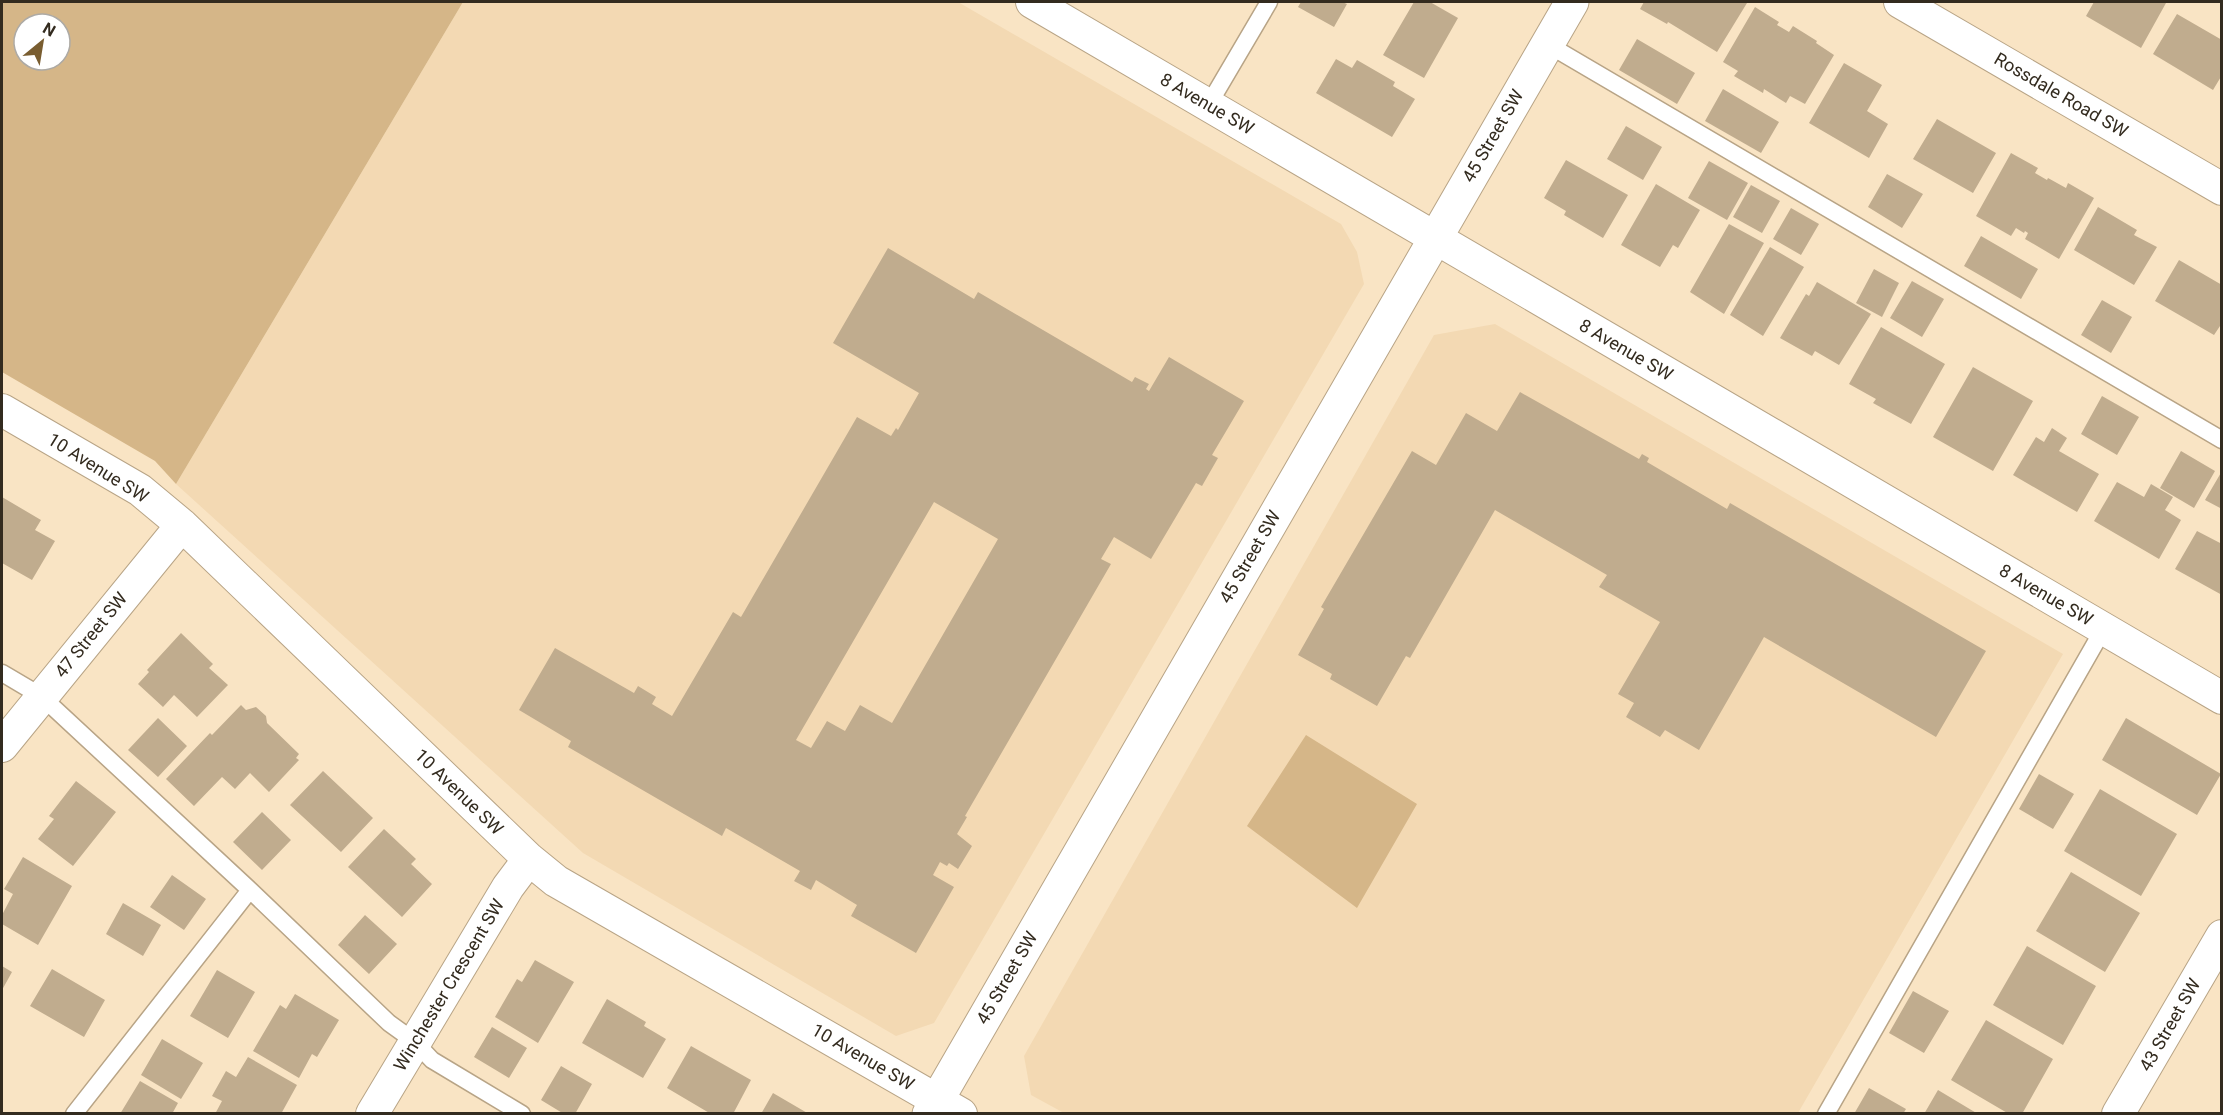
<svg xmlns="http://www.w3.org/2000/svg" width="2223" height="1115" font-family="Roboto,sans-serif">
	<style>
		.built { fill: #f3d9b3 }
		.green { fill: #d5b688; fill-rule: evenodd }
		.building { fill: #c0ac8e; fill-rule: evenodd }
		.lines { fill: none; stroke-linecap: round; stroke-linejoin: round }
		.lane-casing { stroke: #b8a486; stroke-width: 19 }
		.street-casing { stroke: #b8a486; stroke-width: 34 }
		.secondary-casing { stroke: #b8a486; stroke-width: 35 }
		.lane { stroke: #fff; stroke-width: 16 }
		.street { stroke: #fff; stroke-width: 32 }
		.secondary { stroke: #fff; stroke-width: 33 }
		.labels { text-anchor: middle; stroke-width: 4.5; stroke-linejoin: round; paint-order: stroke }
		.street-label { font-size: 18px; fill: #332b1f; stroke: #fff }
	</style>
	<rect width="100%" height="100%" fill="#f9e4c4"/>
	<path class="built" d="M463,2H958L1341,224L1357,252L1364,284L934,1023L896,1036L583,853L176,484Z
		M1495,324L2063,654L1798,1113H1064L1031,1095L1024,1056L1434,335Z"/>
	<path class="green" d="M2,2H463L176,484L155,461L2,372ZM24,24H60V60H24Z
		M1306,735L1417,804L1357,908L1247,826Z"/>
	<path class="building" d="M1301,2H1342L1347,4L1334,27L1298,7Z
		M1414,2H1430L1458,18L1424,78L1383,55Z
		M1644,2H1745L1747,3L1717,52L1668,22L1667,24L1640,9Z
		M2094,2H2163L2166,3L2141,48L2086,16Z
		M1755,7L1779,22L1777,25L1789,32L1793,26L1817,41L1816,43L1834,55L1805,104L1790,96L1786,103L1764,89L1763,93L1734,76L1738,71L1723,62Z
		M2177,14L2222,40V75L2213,90L2153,54Z
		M1637,39L1695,73L1677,104L1619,70Z
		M1336,59L1352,68L1357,60L1395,82L1393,86L1415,99L1392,137L1316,93Z
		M1844,63L1882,85L1867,111L1888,124L1869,158L1809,123Z
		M1723,89L1779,122L1761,153L1705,121Z
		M1937,119L1996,153L1973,193L1913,159Z
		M1626,126L1662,147L1643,180L1607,159Z
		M2011,153L2038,168L2035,173L2047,180L2048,178L2066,188L2068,183L2094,198L2059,259L2025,239L2028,233L2025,231L2024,233L2016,228L2011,236L1976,216Z
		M1566,160L1628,195L1603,238L1564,215L1566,211L1544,198Z
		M1709,161L1748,183L1727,220L1688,198Z
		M1887,174L1923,194L1902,228L1868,207Z
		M1656,184L1700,210L1678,248L1673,245L1660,267L1621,245Z
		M1751,185L1780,201L1762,233L1733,217Z
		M2098,207L2137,230L2134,235L2157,247L2134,285L2074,250Z
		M1791,208L1819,224L1801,255L1773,239Z
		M1729,224L1764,243L1724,314L1690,292Z
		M1981,236L2038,269L2021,299L1964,266Z
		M1770,247L1804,267L1763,336L1730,315Z
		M888,248L974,299L978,292L1132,382L1135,377L1149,384L1146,389L1149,391L1169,357L1244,401L1212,455L1218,458L1202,486L1196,483L1151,559L1114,537L1101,559L1111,564L965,816L967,817L957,834L972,846L958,869L949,863L947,866L940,862L933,875L954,887L916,953L851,916L857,905L816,880L811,890L794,881L800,871L726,828L722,836L568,747L571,741L519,710L555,648L634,693L638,686L656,697L652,704L672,716L733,612L741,617L857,417L891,436L896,428L898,430L919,393L833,343ZM934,502L998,539L892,723L860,705L845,731L827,721L811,748L796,740Z
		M2179,260L2222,285V323L2214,335L2155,301Z
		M1874,269L1899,283L1882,317L1856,303Z
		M1912,281L1944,299L1922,337L1890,318Z
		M1817,282L1871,314L1839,365L1815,351L1812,356L1780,338L1806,294L1809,296Z
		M2102,300L2132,317L2111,353L2081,335Z
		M1881,327L1945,364L1911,424L1873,403L1876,399L1849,384Z
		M1973,367L2033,401L1993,471L1933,437Z
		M1520,392L1639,459L1642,454L1649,458L1647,462L1727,509L1730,503L1986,651L1936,737L1764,637L1699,750L1665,730L1660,737L1626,717L1634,703L1618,694L1660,622L1599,587L1607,575L1495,510L1410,658L1406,656L1377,706L1330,679L1332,674L1298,655L1324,609L1321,607L1412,451L1436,465L1466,413L1497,431Z
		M2102,396L2139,417L2117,455L2081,434Z
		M2052,428L2067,438L2059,451L2099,474L2077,512L2013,475L2036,437L2044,442Z
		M2181,451L2215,471L2194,508L2160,488Z
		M2222,471V509L2205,500Z
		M2117,482L2144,497L2151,484L2173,497L2165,510L2181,520L2159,559L2094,521Z
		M2,497L41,520L35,530L55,541L32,580L2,563Z
		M2197,531L2222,544V595L2175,569Z
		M181,633L213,664L209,668L228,685L197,717L174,695L163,707L138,684L149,672L147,670Z
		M241,705L246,710L256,707L266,716L267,723L299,754L296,758L299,760L269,792L250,773L235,789L222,777L194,806L166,779L210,733L212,735Z
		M158,718L187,746L158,777L128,750Z
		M2126,718L2221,774L2197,815L2102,760Z
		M323,771L373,818L341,852L290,805Z
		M2039,774L2074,794L2053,829L2019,809Z
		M76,781L116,812L73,866L38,839L54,819L49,816Z
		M2100,789L2177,834L2141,896L2064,851Z
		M262,812L291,840L262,870L233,842Z
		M384,829L416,859L411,864L432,884L402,917L348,867Z
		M23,857L72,886L38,945L2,924V915L13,894L4,889Z
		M2071,872L2140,913L2105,972L2036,931Z
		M172,875L206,899L184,930L150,907Z
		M123,903L161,925L143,956L106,934Z
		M365,915L397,944L369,974L338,945Z
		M2027,946L2096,986L2063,1045L1993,1005Z
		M535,960L574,982L538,1043L495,1017L517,979L522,982Z
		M2,966L12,972L2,990Z
		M52,969L105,1000L84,1037L30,1006Z
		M217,970L255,992L228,1038L190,1016Z
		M1913,991L1949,1011L1924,1053L1889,1033Z
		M295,994L339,1020L317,1057L312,1054L299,1078L253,1051L280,1005L286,1009Z
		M607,999L646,1022L644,1026L666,1039L643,1078L582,1043Z
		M1986,1020L2053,1059L2022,1114H2009L1951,1080Z
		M492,1027L527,1048L509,1078L474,1057Z
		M162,1039L203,1063L181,1099L141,1075Z
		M691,1046L751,1080L733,1114H711L667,1088Z
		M248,1057L297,1085L281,1114H215L222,1101L212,1096L226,1071L236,1077Z
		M561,1066L592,1084L575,1114H564L541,1100Z
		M140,1081L178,1103L172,1114H120Z
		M1869,1088L1906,1109L1903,1114H1854Z
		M1938,1090L1978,1114H1924Z
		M773,1093L809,1114H761Z"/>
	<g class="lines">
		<defs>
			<path id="lane" d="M1547,44L2222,440
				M1209,104L1269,2
				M2,673L41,696L250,890L389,1023L414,1041L432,1060L522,1114
				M74,1114L250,890
				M1826,1114L2104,628"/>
			<path id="street" d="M1032,2L2222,698
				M1900,2L2222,189
				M2,410L140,490L182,525L529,859L556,881L961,1114
				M2,746L182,525
				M372,1114L508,887L529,859
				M2118,1114L2222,936"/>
			<path id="secondary" d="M929,1114L1572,2"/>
		</defs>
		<use href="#lane" class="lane-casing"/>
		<use href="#street" class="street-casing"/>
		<use href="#secondary" class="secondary-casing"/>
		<use href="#lane" class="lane"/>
		<use href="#street" class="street"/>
		<use href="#secondary" class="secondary"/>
	</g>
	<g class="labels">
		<g class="street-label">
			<text transform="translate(2061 95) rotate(30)" y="6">Rossdale Road SW</text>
			<text transform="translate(1207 104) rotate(30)" y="6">8 Avenue SW</text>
			<text transform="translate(1493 136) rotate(-60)" y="6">45 Street SW</text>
			<text transform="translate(1626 350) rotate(30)" y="6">8 Avenue SW</text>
			<text transform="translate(98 468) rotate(32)" y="6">10 Avenue SW</text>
			<text transform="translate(1250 557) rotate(-60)" y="6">45 Street SW</text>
			<text transform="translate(2046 595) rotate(30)" y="6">8 Avenue SW</text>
			<text transform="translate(91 635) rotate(-51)" y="6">47 Street SW</text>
			<text transform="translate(459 792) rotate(44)" y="6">10 Avenue SW</text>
			<text transform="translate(1007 978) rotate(-60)" y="6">45 Street SW</text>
			<text transform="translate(449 985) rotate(-59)" y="6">Winchester Crescent SW</text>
			<text transform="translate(2170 1025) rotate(-60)" y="6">43 Street SW</text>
			<text transform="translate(863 1057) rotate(30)" y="6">10 Avenue SW</text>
		</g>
	</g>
	<rect width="2223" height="1115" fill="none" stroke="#332b1f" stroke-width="6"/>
	<g transform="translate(42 42) rotate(30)"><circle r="28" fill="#ffffff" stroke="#adaaa5" stroke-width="1.5"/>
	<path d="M0-4.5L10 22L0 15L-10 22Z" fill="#795d30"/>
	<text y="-9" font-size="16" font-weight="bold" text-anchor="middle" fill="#332b1f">N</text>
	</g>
</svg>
